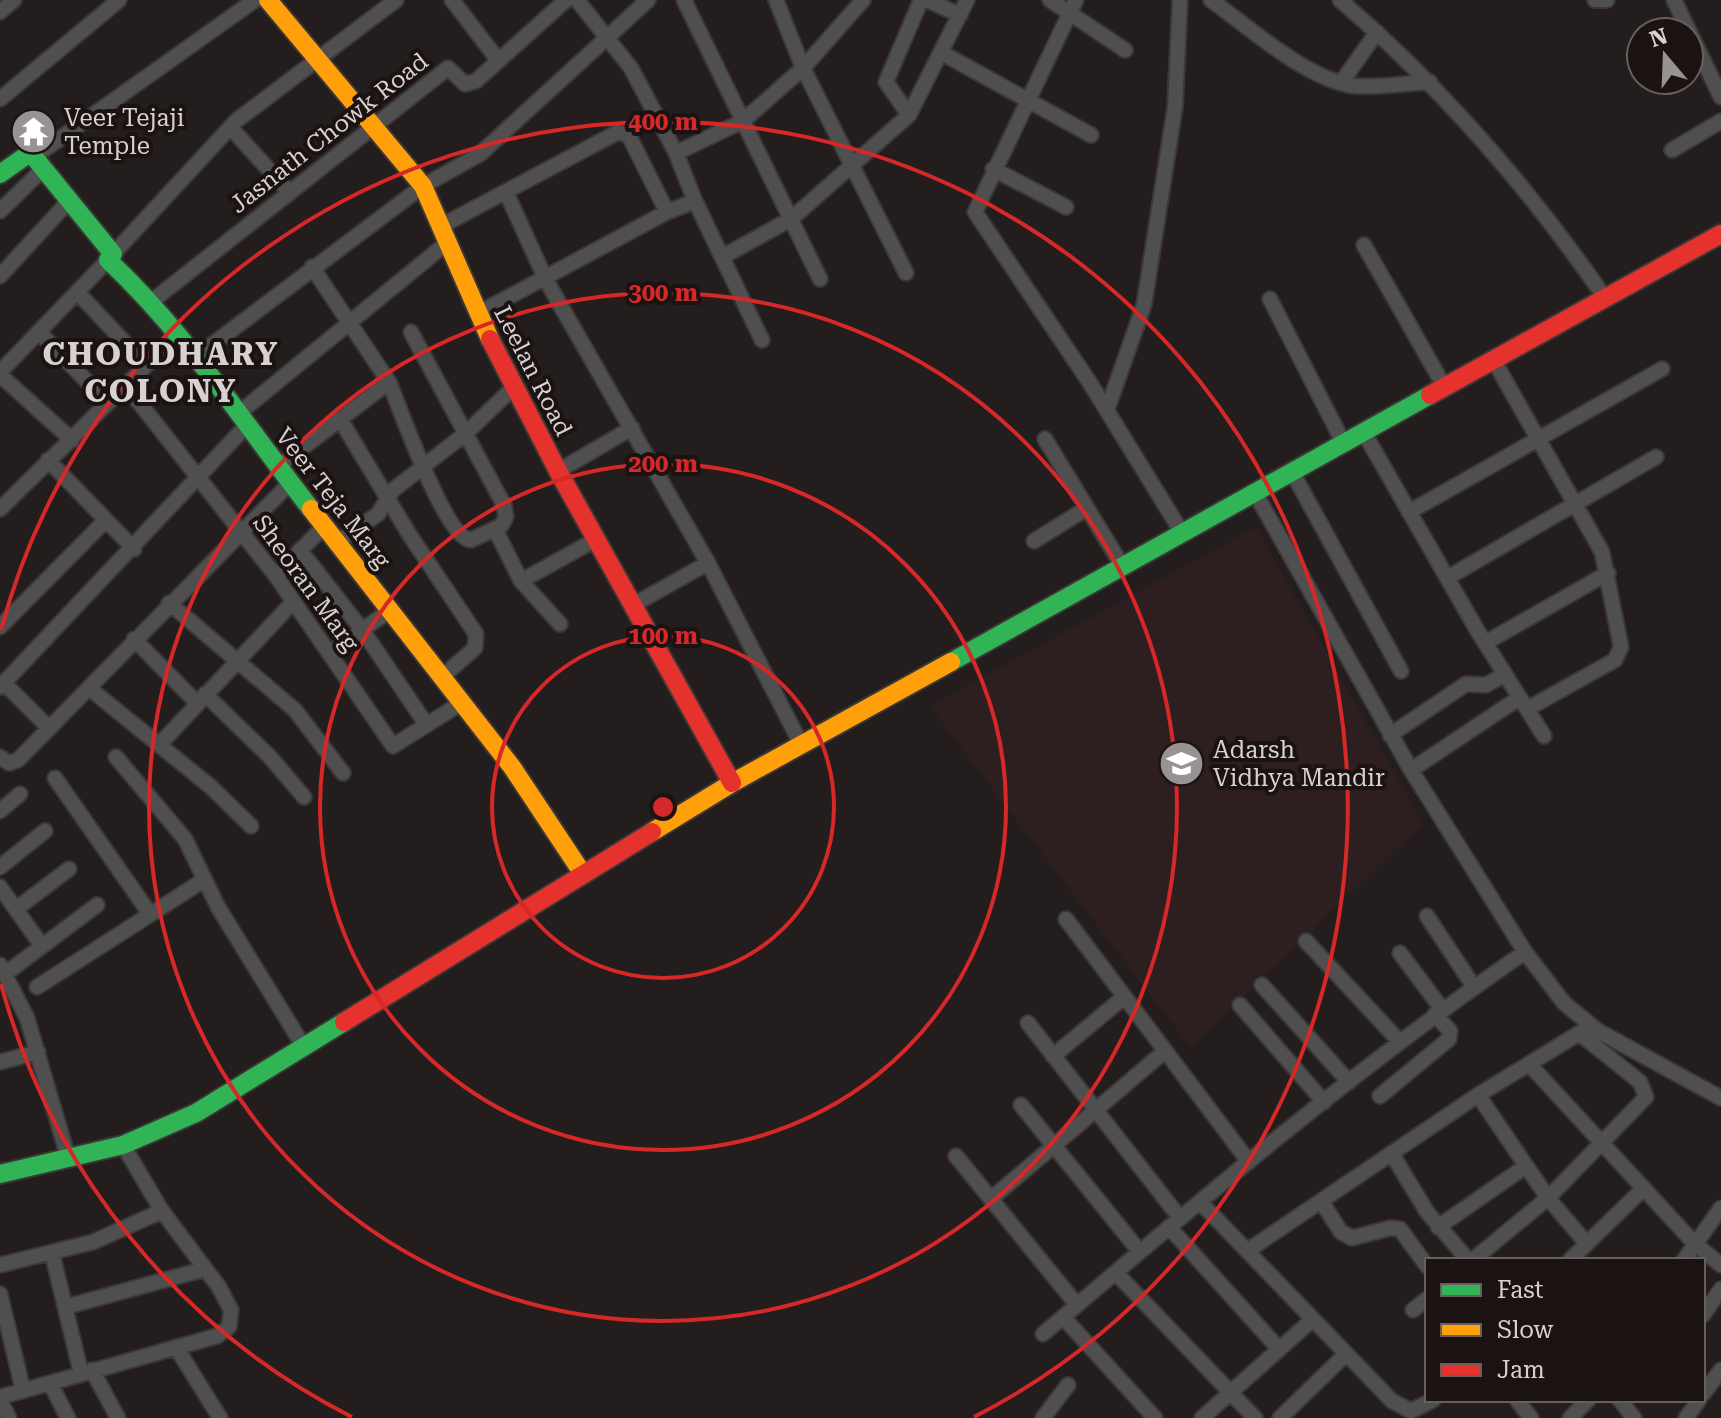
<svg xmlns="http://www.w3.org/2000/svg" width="1721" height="1418" font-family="'Roboto Serif',serif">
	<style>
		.built { fill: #2d1e1f }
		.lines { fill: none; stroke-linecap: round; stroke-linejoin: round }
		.street-casing { stroke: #3b3737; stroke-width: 18 }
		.fast-casing { stroke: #3b3737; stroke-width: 22 }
		.slow-casing { stroke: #3b3737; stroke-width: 22 }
		.jam-casing { stroke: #3b3737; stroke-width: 22 }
		.street { stroke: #4f4f4f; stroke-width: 14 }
		.fast { stroke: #30b455; stroke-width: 18 }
		.slow { stroke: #ff9f0a; stroke-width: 18 }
		.jam { stroke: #e5322d; stroke-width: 18 }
		.ring { fill: none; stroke: #d62828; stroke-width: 4 }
		.labels { text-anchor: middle; stroke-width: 8; stroke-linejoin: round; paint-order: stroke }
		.poi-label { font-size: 24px; fill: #d8d1d1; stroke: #1b1212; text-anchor: start }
		.street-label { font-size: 24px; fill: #d8d1d1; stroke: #1b1212 }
		.district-label { font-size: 32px; font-weight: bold; letter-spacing: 2px; fill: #d8d1d1; stroke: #1b1212 }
		.centre { fill: #d62828; stroke: #1b1212; stroke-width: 4 }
		.ring-label { font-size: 24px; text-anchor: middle; font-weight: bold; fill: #d62828; stroke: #1b1212; stroke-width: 8; stroke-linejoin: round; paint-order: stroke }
	</style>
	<rect width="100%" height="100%" fill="#231d1d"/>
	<path class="built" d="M1256,527L1423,823L1191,1048L929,706Z"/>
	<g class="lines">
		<defs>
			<path id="street" d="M452,0L498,60
				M577,0L631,68L676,153L695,201L762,340
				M684,0L820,279
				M776,0L803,68L906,273
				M927,0L960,15
				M1050,0L1125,50
				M1076,0L975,212L1090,383L1181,531
				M1211,0C1248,27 1309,81 1355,86C1379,88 1406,83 1430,82
				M1340,0C1440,86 1530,189 1605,298
				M1595,0H1607
				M1674,0L1721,97
				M0,12L14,0
				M942,53L1091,135
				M1341,83L1377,32
				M0,99L119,0
				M909,115L886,82L921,0
				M230,127L289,192
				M1672,150L1721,121
				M676,153L743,121L803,68L863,0
				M34,157L255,0
				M993,169L1066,207
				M506,192L546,280L708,563L801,744
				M0,211L43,169
				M441,226L618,132L629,136L667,212
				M1364,245L1444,386
				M113,254L236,121L396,0
				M722,257L791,219L909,115L967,0
				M0,276L68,202
				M78,293L146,365
				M1270,299L1343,442
				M152,301L448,68L465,84L476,81L566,0
				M477,314L667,212L695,201
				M39,332L108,403
				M197,356L423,186L480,154L648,0
				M1493,359L1602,552L1621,647L1615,660L1527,709
				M0,372L108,260
				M0,375L72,440
				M389,382C400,408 445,538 471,540L501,526L506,517L504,505L411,332
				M126,386L276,576L393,746L463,702
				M1107,410L1144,305L1175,107L1180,0
				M238,414L448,242
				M340,419L409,534L476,634L475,648L443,676
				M1363,431L1477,630L1544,736
				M1045,439L1121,564
				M48,460L134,549
				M280,465L389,382L312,267
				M1291,470L1401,671
				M558,471L632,428
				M1254,491L1411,770L1525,952L1564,1003L1598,1031L1721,1098
				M0,509L179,333
				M1409,512L1662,369
				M495,529L521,581L560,624
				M339,541L378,514L393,490L465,434L515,386
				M1034,541L1087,508
				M300,550L363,631L426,724
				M276,576L325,525
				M1447,578L1656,457
				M521,581L595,540
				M169,603L295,710L343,773
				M633,605L708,563
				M0,627L105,521
				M134,639L197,703
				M1485,643L1608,573
				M331,652L389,611
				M4,683L49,728
				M0,687L246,426
				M89,688L211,787L251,826
				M205,694L270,757L304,797
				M1390,735L1466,684L1486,685L1505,674
				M160,744L293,602
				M0,757L9,763L18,760L292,481
				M116,757L185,839L218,907L304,1047
				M1411,770L1519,698
				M55,778L150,914
				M0,811L20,794
				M0,867L45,831
				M0,887L42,946
				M16,909L69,869
				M1427,916L1474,987
				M1066,919L1249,1162
				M1306,941L1400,1042
				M1400,953L1442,1009
				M0,965L27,1018L68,1157
				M5,974L97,905
				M1262,985L1349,1082
				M37,987L204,880
				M1240,1005L1324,1102
				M1028,1023L1180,1218
				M1053,1056L1124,997
				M0,1062L38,1052
				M1529,1064L1695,1244L1721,1265
				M1478,1095L1548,1198L1587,1244
				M1380,1096L1449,1039L1450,1031L1435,1014
				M1021,1105L1140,1252
				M1392,1154L1427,1212L1468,1260
				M956,1156L1077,1305
				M991,1199L1165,1051
				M1321,1201L1341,1232L1352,1238L1390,1228L1400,1229L1427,1266
				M1200,1202L1392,1401L1411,1411L1433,1400
				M1169,1227L1279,1349
				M1438,1227L1526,1166
				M1247,1251L1478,1095L1591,1026
				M52,1253L81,1373
				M1473,1260L1548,1198L1646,1097L1640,1082L1579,1033
				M1570,1260L1644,1188
				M1684,1260L1721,1208
				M0,1265L93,1242L162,1211
				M1116,1273L1255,1418
				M0,1294L23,1390
				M65,1307L205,1269
				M1413,1310L1427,1299
				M1703,1315L1721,1289
				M1063,1317L1155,1418
				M1043,1334C1199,1201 1356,1068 1525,952
				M176,1347L220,1418
				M92,1370L118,1418
				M50,1383L68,1418
				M1703,1394L1721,1370
				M0,1397L217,1336L229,1327L231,1310L219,1287L162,1211L123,1145
				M0,1400L9,1418
				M1517,1400L1531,1418
				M1620,1400L1634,1418
				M1043,1418L1068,1385
				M1202,1418L1312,1320
				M1280,1418L1346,1354
				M1570,1418L1588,1400
				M1686,1418L1699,1400"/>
			<path id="fast" d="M0,174L27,155L34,157L113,254L108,260C187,334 245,425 311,509
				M951,662L1430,395
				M0,1174L123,1145L196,1113L344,1022"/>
			<path id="slow" d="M268,0L423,186L490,339
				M311,509L512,767L583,874
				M652,832L732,783L951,662"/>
			<path id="jam" d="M490,339L558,471L732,783
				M1430,395L1721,234
				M344,1022L652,832"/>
		</defs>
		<use href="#street" class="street-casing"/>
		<use href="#fast" class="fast-casing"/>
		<use href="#slow" class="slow-casing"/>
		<use href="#jam" class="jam-casing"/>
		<use href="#street" class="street"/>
		<use href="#fast" class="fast"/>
		<use href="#slow" class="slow"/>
		<use href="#jam" class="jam"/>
	</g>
	<g class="ring">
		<circle cx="663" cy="807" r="171"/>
		<circle cx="663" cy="807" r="343"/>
		<circle cx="663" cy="807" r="514"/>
		<path d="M352 1417A685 685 0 0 1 1 984M1 630A685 685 0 1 1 974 1417"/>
	</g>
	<defs>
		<symbol id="temple-disc" viewBox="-11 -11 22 22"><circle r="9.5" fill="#999292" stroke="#1b1212"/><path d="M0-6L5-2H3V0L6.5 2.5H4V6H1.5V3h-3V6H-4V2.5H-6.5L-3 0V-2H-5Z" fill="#fff"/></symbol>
		<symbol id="school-disc" viewBox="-11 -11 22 22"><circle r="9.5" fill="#999292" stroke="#1b1212"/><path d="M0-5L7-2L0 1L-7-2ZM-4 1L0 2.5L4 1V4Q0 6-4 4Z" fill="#fff"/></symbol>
	</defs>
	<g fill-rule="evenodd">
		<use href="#temple-disc" x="8" y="106" width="51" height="51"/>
		<use href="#school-disc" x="1156" y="738" width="51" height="51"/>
	</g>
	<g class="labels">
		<g class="poi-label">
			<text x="64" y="126">Veer Tejaji<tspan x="64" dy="28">Temple</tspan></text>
			<text x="1213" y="758">Adarsh<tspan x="1213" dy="28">Vidhya Mandir</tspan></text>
		</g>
		<g class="street-label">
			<text transform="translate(329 133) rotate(-38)" y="8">Jasnath Chowk Road</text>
			<text transform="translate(533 371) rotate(63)" y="8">Leelan Road</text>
			<text transform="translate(333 498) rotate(52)" y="8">Veer Teja Marg</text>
			<text transform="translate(306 583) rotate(54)" y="8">Sheoran Marg</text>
		</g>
		<g class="district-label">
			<text x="161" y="365">CHOUDHARY<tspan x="161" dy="37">COLONY</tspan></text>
		</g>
	</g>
	<circle cx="663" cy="807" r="12" class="centre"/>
	<g class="ring-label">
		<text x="663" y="130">400 m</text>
		<text x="663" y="301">300 m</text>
		<text x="663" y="472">200 m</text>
		<text x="663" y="644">100 m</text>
	</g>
	<rect x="1425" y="1258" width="280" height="144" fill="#1b1212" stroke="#675e5e" stroke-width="2"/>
	<rect x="1441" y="1284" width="40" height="12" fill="#30b455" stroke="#675e5e" stroke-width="2"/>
	<text x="1497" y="1298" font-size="24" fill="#d8d1d1">Fast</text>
	<rect x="1441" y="1324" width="40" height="12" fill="#ff9f0a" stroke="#675e5e" stroke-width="2"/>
	<text x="1497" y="1338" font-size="24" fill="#d8d1d1">Slow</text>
	<rect x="1441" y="1364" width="40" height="12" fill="#e5322d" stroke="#675e5e" stroke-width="2"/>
	<text x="1497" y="1378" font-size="24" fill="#d8d1d1">Jam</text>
	<g transform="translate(1665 56) rotate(341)"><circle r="38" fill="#1b1212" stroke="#675e5e" stroke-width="2"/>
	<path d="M0-6L14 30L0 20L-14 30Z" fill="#999292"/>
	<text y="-12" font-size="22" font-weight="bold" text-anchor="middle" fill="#d8d1d1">N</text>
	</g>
</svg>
